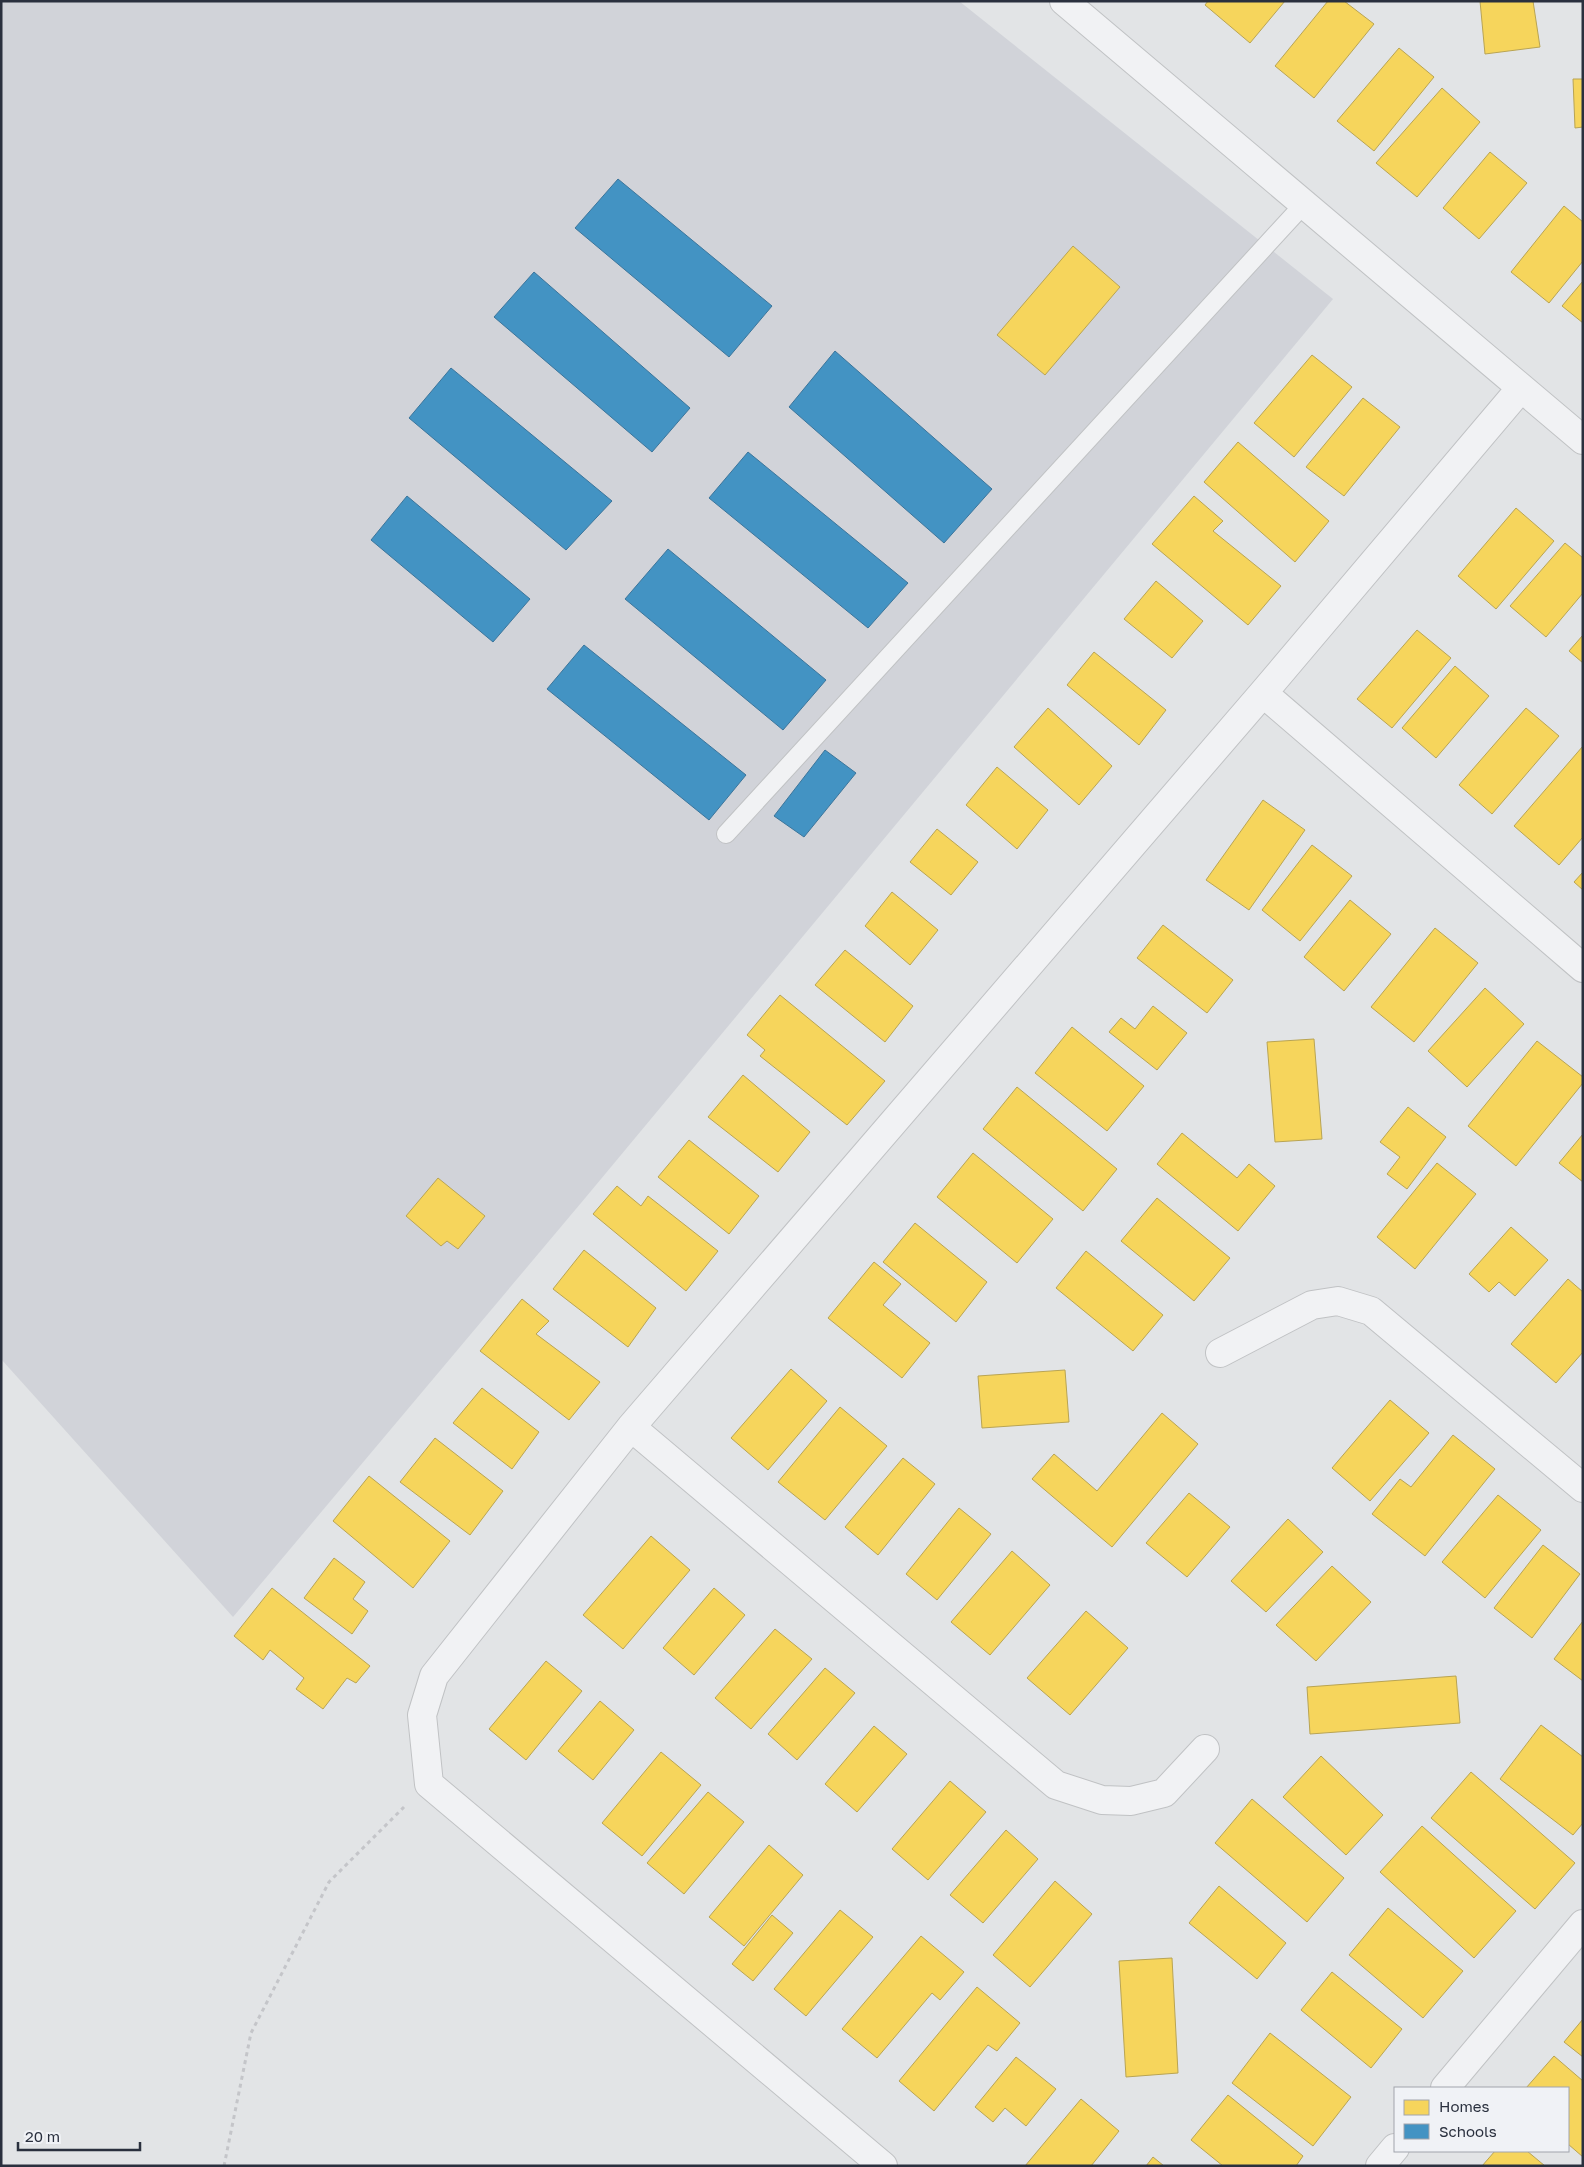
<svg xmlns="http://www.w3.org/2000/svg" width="1584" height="2167" font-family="'Golos Text',sans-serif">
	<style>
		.built { fill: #d1d3d9 }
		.homes { fill: #f6d55c; stroke: #b9a453 }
		.schools { fill: #4393c3; stroke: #3c759b }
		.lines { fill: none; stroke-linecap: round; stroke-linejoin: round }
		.lane-casing { stroke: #c0c2c4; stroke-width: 20 }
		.street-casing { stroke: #c0c2c4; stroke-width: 30 }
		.path { stroke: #c4c5c9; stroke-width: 3; stroke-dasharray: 4 4; stroke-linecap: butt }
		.lane { stroke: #f1f2f4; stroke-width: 18 }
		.street { stroke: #f1f2f4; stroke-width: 28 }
	</style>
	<rect width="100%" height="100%" fill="#e2e4e6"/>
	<path class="built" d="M1,1H959L1333,299L586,1197L233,1617L1,1359Z"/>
	<path class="homes" d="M1208,1H1285L1250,43L1205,5Z
		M1328,1H1344L1374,24L1314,98L1275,66Z
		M1480,1H1533L1540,47L1485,54Z
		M1399,48L1434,77L1374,151L1337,121Z
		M1573,79H1583V127L1575,128Z
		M1442,88L1480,122L1417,197L1376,163Z
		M1490,152L1527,183L1479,239L1443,208Z
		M1564,206L1583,222V261L1549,303L1511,272Z
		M1073,246L1120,287L1045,375L997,335Z
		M1583,281V323L1562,306Z
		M1312,355L1352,387L1294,457L1254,423Z
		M1363,398L1400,427L1344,496L1306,467Z
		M1238,442L1329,521L1295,562L1204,482Z
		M1194,496L1223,521L1213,531L1281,586L1248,625L1152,544Z
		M1516,508L1554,541L1496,609L1458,576Z
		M1565,543L1583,558V593L1546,637L1510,606Z
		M1156,581L1203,621L1172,658L1124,619Z
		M1417,630L1451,658L1392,728L1357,699Z
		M1583,635V663L1569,651Z
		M1094,652L1166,710L1139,745L1067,685Z
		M1455,666L1489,696L1436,758L1402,728Z
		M1048,708L1112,766L1079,805L1014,747Z
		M1526,708L1559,736L1492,814L1459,785Z
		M1583,746V837L1559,865L1514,826Z
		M997,767L1048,810L1017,849L966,805Z
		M1263,800L1305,830L1249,910L1206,880Z
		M937,829L978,862L951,895L910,862Z
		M1312,845L1352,876L1300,941L1262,910Z
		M1583,872V890L1574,882Z
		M892,892L938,930L910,965L865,926Z
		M1350,900L1391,934L1344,991L1304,957Z
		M1163,925L1233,980L1207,1013L1137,958Z
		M1435,928L1478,963L1414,1042L1371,1007Z
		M845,950L913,1006L885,1042L815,985Z
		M1485,988L1524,1024L1467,1087L1428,1051Z
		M780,995L885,1081L847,1125L760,1056L765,1050L747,1035Z
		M1153,1006L1187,1033L1157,1070L1109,1032L1121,1018L1135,1029Z
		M1072,1027L1144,1086L1107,1131L1035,1073Z
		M1314,1039L1322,1139L1275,1142L1267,1042Z
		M1537,1041L1583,1077V1083L1516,1166L1468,1126Z
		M743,1075L810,1132L778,1172L708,1117Z
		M1017,1087L1117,1169L1083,1211L983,1129Z
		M1408,1107L1446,1137L1407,1189L1387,1174L1400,1157L1380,1142Z
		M1182,1133L1237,1178L1249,1164L1275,1186L1238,1231L1157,1164Z
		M1583,1134V1182L1559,1163Z
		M689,1140L759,1196L729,1234L658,1177Z
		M973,1153L1053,1219L1017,1263L937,1197Z
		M1437,1163L1476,1194L1415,1269L1377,1237Z
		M438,1178L485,1216L458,1249L447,1241L441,1246L406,1216Z
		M617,1186L641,1206L648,1196L718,1251L686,1291L593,1214Z
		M1157,1198L1230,1258L1194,1301L1121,1241Z
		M915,1223L987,1282L956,1322L883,1262Z
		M1511,1227L1548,1260L1515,1296L1499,1282L1489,1292L1469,1274Z
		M584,1250L656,1308L628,1347L553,1289Z
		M1086,1251L1163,1315L1133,1351L1056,1288Z
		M874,1262L901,1284L883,1305L930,1343L902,1378L828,1318Z
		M1568,1279L1583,1292V1352L1556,1383L1511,1344Z
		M522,1299L549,1321L536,1334L600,1382L569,1420L480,1351Z
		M791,1369L827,1401L768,1470L731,1438Z
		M1065,1370L1069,1422L982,1428L978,1376Z
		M482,1388L539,1432L512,1469L453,1423Z
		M1390,1400L1429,1433L1370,1501L1332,1468Z
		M840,1407L887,1446L825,1520L778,1482Z
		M1162,1413L1198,1444L1112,1547L1032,1479L1054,1454L1097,1491Z
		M1453,1435L1495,1469L1425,1556L1372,1514L1400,1479L1411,1487Z
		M435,1438L503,1491L470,1535L400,1482Z
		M903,1458L935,1484L878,1555L845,1527Z
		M369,1476L450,1541L413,1588L333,1521Z
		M1189,1493L1230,1527L1187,1577L1146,1543Z
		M1498,1495L1541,1530L1485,1598L1442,1562Z
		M959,1508L991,1534L937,1600L906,1574Z
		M1288,1519L1323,1552L1266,1612L1231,1581Z
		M651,1536L690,1570L623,1649L583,1615Z
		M1543,1545L1580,1574L1532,1638L1494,1608Z
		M1012,1551L1050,1585L990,1655L951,1622Z
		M334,1558L365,1582L353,1599L368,1611L352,1634L304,1598Z
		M1332,1566L1371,1602L1316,1661L1276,1625Z
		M272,1588L370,1666L356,1683L347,1678L323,1709L296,1689L304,1678L270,1650L263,1660L234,1636Z
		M714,1588L745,1615L694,1675L663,1648Z
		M1086,1611L1128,1648L1070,1715L1027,1678Z
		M1583,1621V1681L1554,1659Z
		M775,1629L812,1659L751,1729L715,1698Z
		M546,1661L582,1691L526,1760L489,1729Z
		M825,1668L855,1693L797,1760L768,1734Z
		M1456,1676L1460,1723L1310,1734L1307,1687Z
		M600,1701L634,1730L593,1780L558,1751Z
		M1541,1725L1583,1757V1823L1573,1835L1500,1779Z
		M874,1726L907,1754L857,1812L825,1784Z
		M661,1752L701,1785L642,1856L602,1823Z
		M1321,1756L1383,1815L1346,1855L1283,1797Z
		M1471,1772L1575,1863L1535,1909L1431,1818Z
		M950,1781L986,1812L928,1880L892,1849Z
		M708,1792L744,1822L684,1894L647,1863Z
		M1252,1799L1344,1878L1307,1922L1215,1843Z
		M1422,1826L1516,1911L1474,1958L1380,1872Z
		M1006,1830L1038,1859L983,1923L950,1895Z
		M769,1845L803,1875L744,1946L709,1917Z
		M1055,1881L1092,1914L1030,1987L993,1955Z
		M1219,1886L1286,1943L1257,1979L1189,1923Z
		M1388,1908L1463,1971L1423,2018L1349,1955Z
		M840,1910L873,1937L806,2016L774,1989Z
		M772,1915L793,1933L753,1981L732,1964Z
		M921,1936L964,1972L940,2000L932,1993L877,2058L842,2029Z
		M1172,1958L1178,2073L1126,2077L1119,1961Z
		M1332,1972L1402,2029L1371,2068L1301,2010Z
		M977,1987L1020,2023L997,2051L988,2045L934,2111L899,2081Z
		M1583,2019V2057L1564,2042Z
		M1270,2033L1351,2097L1313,2146L1232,2083Z
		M1554,2056L1583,2081V2157L1568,2144V2088H1526Z
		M1016,2057L1056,2089L1026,2126L1005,2108L993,2122L975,2107Z
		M1228,2095L1303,2156L1296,2166H1223L1191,2140Z
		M1081,2099L1119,2131L1091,2166H1025Z
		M1495,2151H1527L1545,2166H1482Z
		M1153,2157L1164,2166H1146Z"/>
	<path class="schools" d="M618,179L772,306L729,357L575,228Z
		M534,272L690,408L652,452L494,317Z
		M835,351L992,489L944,543L789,407Z
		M451,368L612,501L566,550L409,418Z
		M748,452L908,583L868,628L709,498Z
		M407,496L530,599L493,642L371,540Z
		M668,549L826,680L783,730L625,599Z
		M584,645L746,775L709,820L547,689Z
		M825,750L856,773L804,837L774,816Z"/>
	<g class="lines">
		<defs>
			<path id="lane" d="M726,834L1304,204"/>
			<path id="street" d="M1064,1L1583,440
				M1263,693L1583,968
				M1220,1353L1312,1305L1338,1301L1371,1311L1583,1488
				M631,1427L1056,1785L1102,1800L1131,1801L1164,1793L1205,1749
				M1445,2088L1583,1924
				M883,2166L429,1784L422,1715L434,1676L631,1427L1263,693L1521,388
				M1380,2166L1395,2148"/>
		</defs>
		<use href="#lane" class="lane-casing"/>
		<use href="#street" class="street-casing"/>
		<path class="path" d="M224,2166L251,2033L329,1882L404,1807"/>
		<use href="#lane" class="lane"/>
		<use href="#street" class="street"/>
	</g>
	<rect width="1584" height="2167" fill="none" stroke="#2a303e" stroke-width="5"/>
	<rect x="1394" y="2087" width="175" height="65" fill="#f0f2f6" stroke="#a1a4ac"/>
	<rect x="1404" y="2100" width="25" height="15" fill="#f6d55c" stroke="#a1a4ac"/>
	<text x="1439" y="2112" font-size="15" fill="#2a303e">Homes</text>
	<rect x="1404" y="2124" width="25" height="15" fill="#4393c3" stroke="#a1a4ac"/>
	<text x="1439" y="2137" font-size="15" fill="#2a303e">Schools</text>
	<path d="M18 2142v8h122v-8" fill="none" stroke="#2a303e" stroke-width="2.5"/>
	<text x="25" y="2142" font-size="15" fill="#2a303e" stroke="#f0f2f6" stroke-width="4" paint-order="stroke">20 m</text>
</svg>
